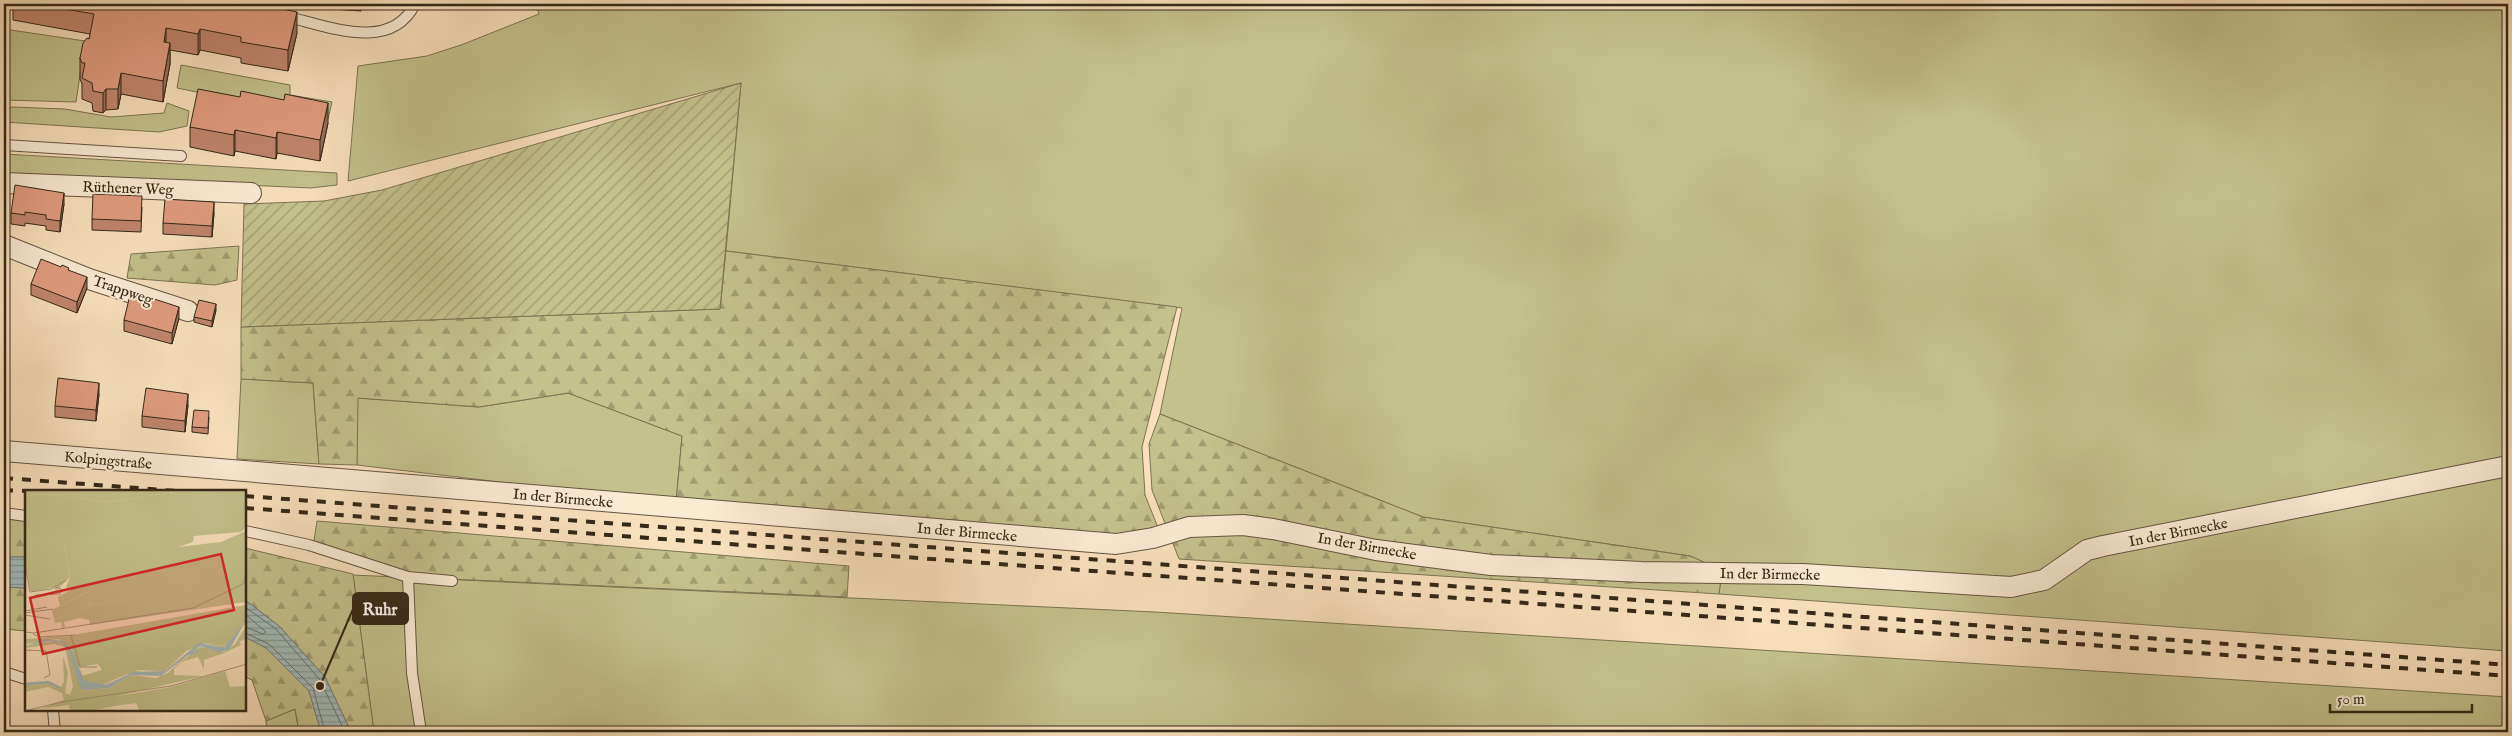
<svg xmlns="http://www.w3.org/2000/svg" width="2512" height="736" font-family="'IM FELL English',serif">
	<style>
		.grass { fill: #c3c18c; stroke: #7c7452 }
		.forest { fill: url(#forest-firs); stroke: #7c7452 }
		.garden { fill: url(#garden-furrows); stroke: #7c7452 }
		.water { fill: url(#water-rules); stroke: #768079 }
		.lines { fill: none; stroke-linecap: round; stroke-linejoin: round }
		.shore { stroke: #6b7268; stroke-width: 1 }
		.lane-casing { stroke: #655640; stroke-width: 12 }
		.street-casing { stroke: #655640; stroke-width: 22 }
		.lane { stroke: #faebd3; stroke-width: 10 }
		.street { stroke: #faebd3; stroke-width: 20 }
		.rail { stroke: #342817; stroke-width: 4; stroke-dasharray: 9 9; stroke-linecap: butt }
		.wall { fill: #c0866d; stroke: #342817 }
		.shaded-wall { fill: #9c6d59; stroke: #342817 }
		.building { fill: #df9c7f; stroke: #342817 }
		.labels { text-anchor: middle; stroke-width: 4; stroke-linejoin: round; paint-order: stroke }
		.street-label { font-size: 15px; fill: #342817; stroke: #faebd3 }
		.inset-river { fill: none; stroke: #a2bbba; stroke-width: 2.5 }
		.inset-road { fill: none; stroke: #aa967a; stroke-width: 1 }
		.view { fill: #d62828; fill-opacity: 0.15; stroke: #d62828; stroke-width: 2.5 }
		.inset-edge { fill: none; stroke: #342817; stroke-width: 2.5 }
		.leader { fill: none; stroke: #342817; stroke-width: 2 }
		.callout-dot { fill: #342817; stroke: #faebd3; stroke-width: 2 }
		.callout { fill: #342817; stroke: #342817; stroke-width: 2 }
		.callout-label { font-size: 16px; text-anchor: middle; font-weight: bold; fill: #fff }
	</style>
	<defs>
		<pattern id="forest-firs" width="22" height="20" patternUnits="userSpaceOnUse" patternTransform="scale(1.25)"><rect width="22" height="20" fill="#c3c18c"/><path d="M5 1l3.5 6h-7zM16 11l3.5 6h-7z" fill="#9f9d71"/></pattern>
		<pattern id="garden-furrows" width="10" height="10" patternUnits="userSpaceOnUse" patternTransform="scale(1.25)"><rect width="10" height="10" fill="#c3c18c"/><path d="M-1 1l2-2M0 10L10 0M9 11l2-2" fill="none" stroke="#9f9d71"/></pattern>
		<pattern id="water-rules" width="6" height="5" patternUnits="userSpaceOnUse" patternTransform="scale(1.25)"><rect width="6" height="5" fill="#a2bbba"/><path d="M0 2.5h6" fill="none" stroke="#859896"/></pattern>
	</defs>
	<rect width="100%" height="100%" fill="#f8e0bc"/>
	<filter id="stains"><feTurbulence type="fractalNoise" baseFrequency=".004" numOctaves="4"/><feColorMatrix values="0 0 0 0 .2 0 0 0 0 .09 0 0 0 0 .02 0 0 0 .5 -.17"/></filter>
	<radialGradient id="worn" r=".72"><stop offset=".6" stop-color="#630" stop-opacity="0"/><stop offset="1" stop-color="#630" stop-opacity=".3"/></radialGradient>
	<path class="grass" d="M536,4H2508V651L1719,594L1722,570L1690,556L1423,517L1160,414L1182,308L726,251L741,83L348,181L358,66L427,56L461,45L539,14Z
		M4,29L85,41L76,102L4,100Z
		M181,65L290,85V95L332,102L328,119L177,88Z
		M167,103L189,111L187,126L159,132L4,122V110L12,107L65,109L111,117L164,113Z
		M4,154L337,173V185L311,188L4,174Z
		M241,379L313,383L319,464L237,459Z
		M568,393L682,436L676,503L357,465V398L479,407Z
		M353,575L1155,612L2508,697V732H374Z
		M295,709L299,732H267L266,721Z"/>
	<path class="forest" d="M239,246L237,280L215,285L127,278L131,254Z
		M726,251L1177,307L1142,447L1145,495L1159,530L1121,539L676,503L682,436L568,393L479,407L358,398L357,465L319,464L313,383L241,379V327L720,309Z
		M1160,414L1423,517L1690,556L1722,570L1719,594L1179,559L1152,490L1149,444Z
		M4,514L26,517V557H4Z
		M317,521L849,566L847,597L428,578L314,541Z
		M245,548L353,574L374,732H351L325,677L279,626L245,600Z
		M4,587L26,588V631L4,629Z
		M245,637L266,648L309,691L321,732H299L295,709L266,721L252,680L245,677Z"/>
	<path class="garden" d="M741,83L720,309L241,327L244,204L324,201L382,190Z"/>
	<path class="water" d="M4,557H26V588L4,587Z
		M245,600L279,626L325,677L351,732H321L309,691L266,648L245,637Z"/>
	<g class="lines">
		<path class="shore" d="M245,607L276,629L320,680L345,732
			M245,614L266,632L263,634L245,627
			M245,633L269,644L313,688L325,732"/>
		<defs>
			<path id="lane" d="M284,16C326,25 390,54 415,4
				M4,145L181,156
				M4,513L26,516
				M245,531L309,545L408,577L452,581
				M408,577L412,673L421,732
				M4,672L26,679
				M53,710L55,732"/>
			<path id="street" d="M4,183L251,193
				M4,245L89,279L188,311
				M4,451L1116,544L1153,538L1189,527L1243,525L1273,529L1376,550L1491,565L1642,572L1803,574L2011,587L2044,580L2087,550L2103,546L2508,466"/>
		</defs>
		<use href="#lane" class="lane-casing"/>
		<use href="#street" class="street-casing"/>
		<use href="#lane" class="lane"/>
		<use href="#street" class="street"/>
		<path class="rail" d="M4,478L177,491
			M4,490L26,491
			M245,496L2508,665
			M245,508L2508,676"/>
	</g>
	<path class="wall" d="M13,4H275L277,8L297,33L288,71L241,63V58L200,50L198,55L170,50V64L163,102L121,94L118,109L106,110L103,113L93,111L92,103L82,99V84L80,79V58L89,39L90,34L13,20Z
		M303,4H362L361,11L303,7Z
		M328,123L320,161L277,153L276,159L235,151L234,156L190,147V127Z
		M64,204L60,232L46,230V226L25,223V226L11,224V213Z
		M142,207L141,232L92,230V219Z
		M214,213L212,237L163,234V223Z
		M69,270L87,288L77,313L31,295V284Z
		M216,310L212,327L194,322V317Z
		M179,318L172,344L124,331V320Z
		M4,373L9,385L6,411L4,410Z
		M99,394L96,421L55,417V406Z
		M188,405L185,432L142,427V416Z
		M209,417L208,434L192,432V427Z"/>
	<path class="shaded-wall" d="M297,12V33L288,71V50Z
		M166,28V49L164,42Z
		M200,29V50L198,55V34Z
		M170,43V64L163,102V81Z
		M121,73V94L118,109V89Z
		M106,89V110L103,113V93Z
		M328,103V123L320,161V140Z
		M235,130V151L234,156V135Z
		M277,132V153L276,159V138Z
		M64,193V204L60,232V221Z
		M214,202V213L212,237V226Z
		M87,277V288L77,313V302Z
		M216,304V310L212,327V321Z
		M179,307V318L172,344V333Z
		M9,374V385L6,411V400Z
		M99,383V394L96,421V410Z
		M188,394V405L185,432V421Z"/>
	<path class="building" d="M36,4H275L277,8L297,12L288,50L241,42V37L200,29L198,34L166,28L164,42L170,43L163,81L121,73L118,89H106L103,93L93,91L92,83L82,78L85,63H82L80,58L83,43L87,38L89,39L94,14Z
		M198,89L240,97L241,91L284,100L285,94L328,103L320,140L277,132L276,138L235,130L234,135L190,127Z
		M15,185L64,193L60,221L46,219V215L25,212V215L11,213Z
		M93,194L142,196L141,221L92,219Z
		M165,199L214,202L212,226L163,223Z
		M41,259L61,267L62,265L69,268L68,270L87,277L77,302L31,284Z
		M130,295L150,300L151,298L179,307L172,333L124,320Z
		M199,300L216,304L212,321L194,317Z
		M4,373L9,374L6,400L4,399Z
		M58,378L99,383L96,410L55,406Z
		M146,388L188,394L185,421L142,416Z
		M194,410L209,411L208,428L192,427Z"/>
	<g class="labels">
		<g class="street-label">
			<text transform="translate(128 188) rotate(2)" y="5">Rüthener Weg</text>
			<text transform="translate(123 290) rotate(19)" y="5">Trappweg</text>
			<text transform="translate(108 460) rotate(5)" y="5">Kolpingstraße</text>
			<text transform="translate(563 498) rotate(5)" y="5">In der Birmecke</text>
			<text transform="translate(967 532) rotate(5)" y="5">In der Birmecke</text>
			<text transform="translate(2178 532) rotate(-11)" y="5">In der Birmecke</text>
			<text transform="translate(1367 546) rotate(10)" y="5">In der Birmecke</text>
			<text transform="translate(1770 574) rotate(1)" y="5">In der Birmecke</text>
		</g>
	</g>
	<g transform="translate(25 490)">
		<rect width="221" height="221" fill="#f8e0bc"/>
		<path d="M163,0H221V37L216,42L169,46L168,52L153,57L196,52L221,41V112L146,123H122L100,120V111L65,115L62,102L35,116L33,107L46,100L41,97L45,87L39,52L0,18V6L20,4L83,12ZM221,115V131L202,156L181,153L156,163L139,181L112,180L78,194L59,190L57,186L77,180L73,174L53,177L42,146ZM221,136V149L215,151L216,155L199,163L179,170V179L173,167L156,172L175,157L199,162L210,154ZM40,157L59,200L41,207L37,200L22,194L0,199V195L23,192L18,191L26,192L36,197L39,192L38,166L43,183L40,203L45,205L48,196ZM200,181L205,197L221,196L141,211L155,208L156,211L145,213L114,217L113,214L138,210L95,215L93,206L146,197Z" fill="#c3c18c"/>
		<path d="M0,0H163L83,12L20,4L0,6ZM11,15L25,16L40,27L32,43L39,52L45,87L31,101L29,97L7,102L5,99L0,71V18ZM101,24H116V27L78,33L76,30ZM100,111V120L146,123L65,135L64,130L55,128L39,132L40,137L37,138L36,132L30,133L29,129L65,119V115ZM42,146L59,190L78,194L85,192L93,186L107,181H139L156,163L173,153H181L200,156L196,163L171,158L175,162L163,165L149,179V185L178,186L93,206L95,215L68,220L65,212L15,219L39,210L37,203L23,197L0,202V199L22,194L37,200L41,207L59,200L55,196L52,192L40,157L29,154L0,158V156L29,151L41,155L59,200L84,198L105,185L131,188L143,183L170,158L194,157L178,153L162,160L140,181H116L94,186L83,194L77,195L64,193L59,190L55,187L45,158L33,149L0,154V149ZM221,196V221H114L111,212Z" fill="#c3c18c"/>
		<path d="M63,102L65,119L29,129L27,120ZM65,212L68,220L63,221H46L43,214Z" fill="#c3c18c"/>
		<path d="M221,131L204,160L194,162L175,156L165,163L173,160L174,162L163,165L136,186L105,185L84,198L59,200L55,197L44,162L37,153L25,151L0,156L21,149L37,151L45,158L59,190L81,195L108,182L140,181L174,153L199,158Z" fill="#a2bbba"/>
		<path class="inset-river" d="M0,194L23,192L35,198"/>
		<path class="inset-road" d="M0,73L5,102L26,99L41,90M10,105L35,104L36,99L31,97M0,121L22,117M0,123L28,119M0,125L25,129M0,142L9,143L168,118L218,94L222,81M8,144L14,147L50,145M46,145L55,177H72M0,160L21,161L25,185L19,188M0,221L36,212L146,196L222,174"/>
		<path class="view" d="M196,64L209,120L18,164L5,108Z"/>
		<rect width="221" height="221" class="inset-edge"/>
	</g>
	<path class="leader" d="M320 686L353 609"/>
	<circle class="callout-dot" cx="320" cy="686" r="5"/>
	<rect class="callout" x="353" y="593" width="55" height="31" rx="5"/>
	<g class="callout-label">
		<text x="380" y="615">Ruhr</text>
	</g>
	<rect width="2512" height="736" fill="none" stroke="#f8e0bc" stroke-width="20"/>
	<rect x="5" y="5" width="2502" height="726" fill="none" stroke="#342817" stroke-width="2.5"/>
	<rect x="10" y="10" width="2492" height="716" fill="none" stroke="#342817"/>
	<path d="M2330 704v8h142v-8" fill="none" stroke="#342817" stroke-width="2.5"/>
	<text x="2337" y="704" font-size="15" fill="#342817" stroke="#faebd3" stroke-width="4" paint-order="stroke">50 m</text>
	<rect width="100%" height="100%" filter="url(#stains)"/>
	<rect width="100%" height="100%" fill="url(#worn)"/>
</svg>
